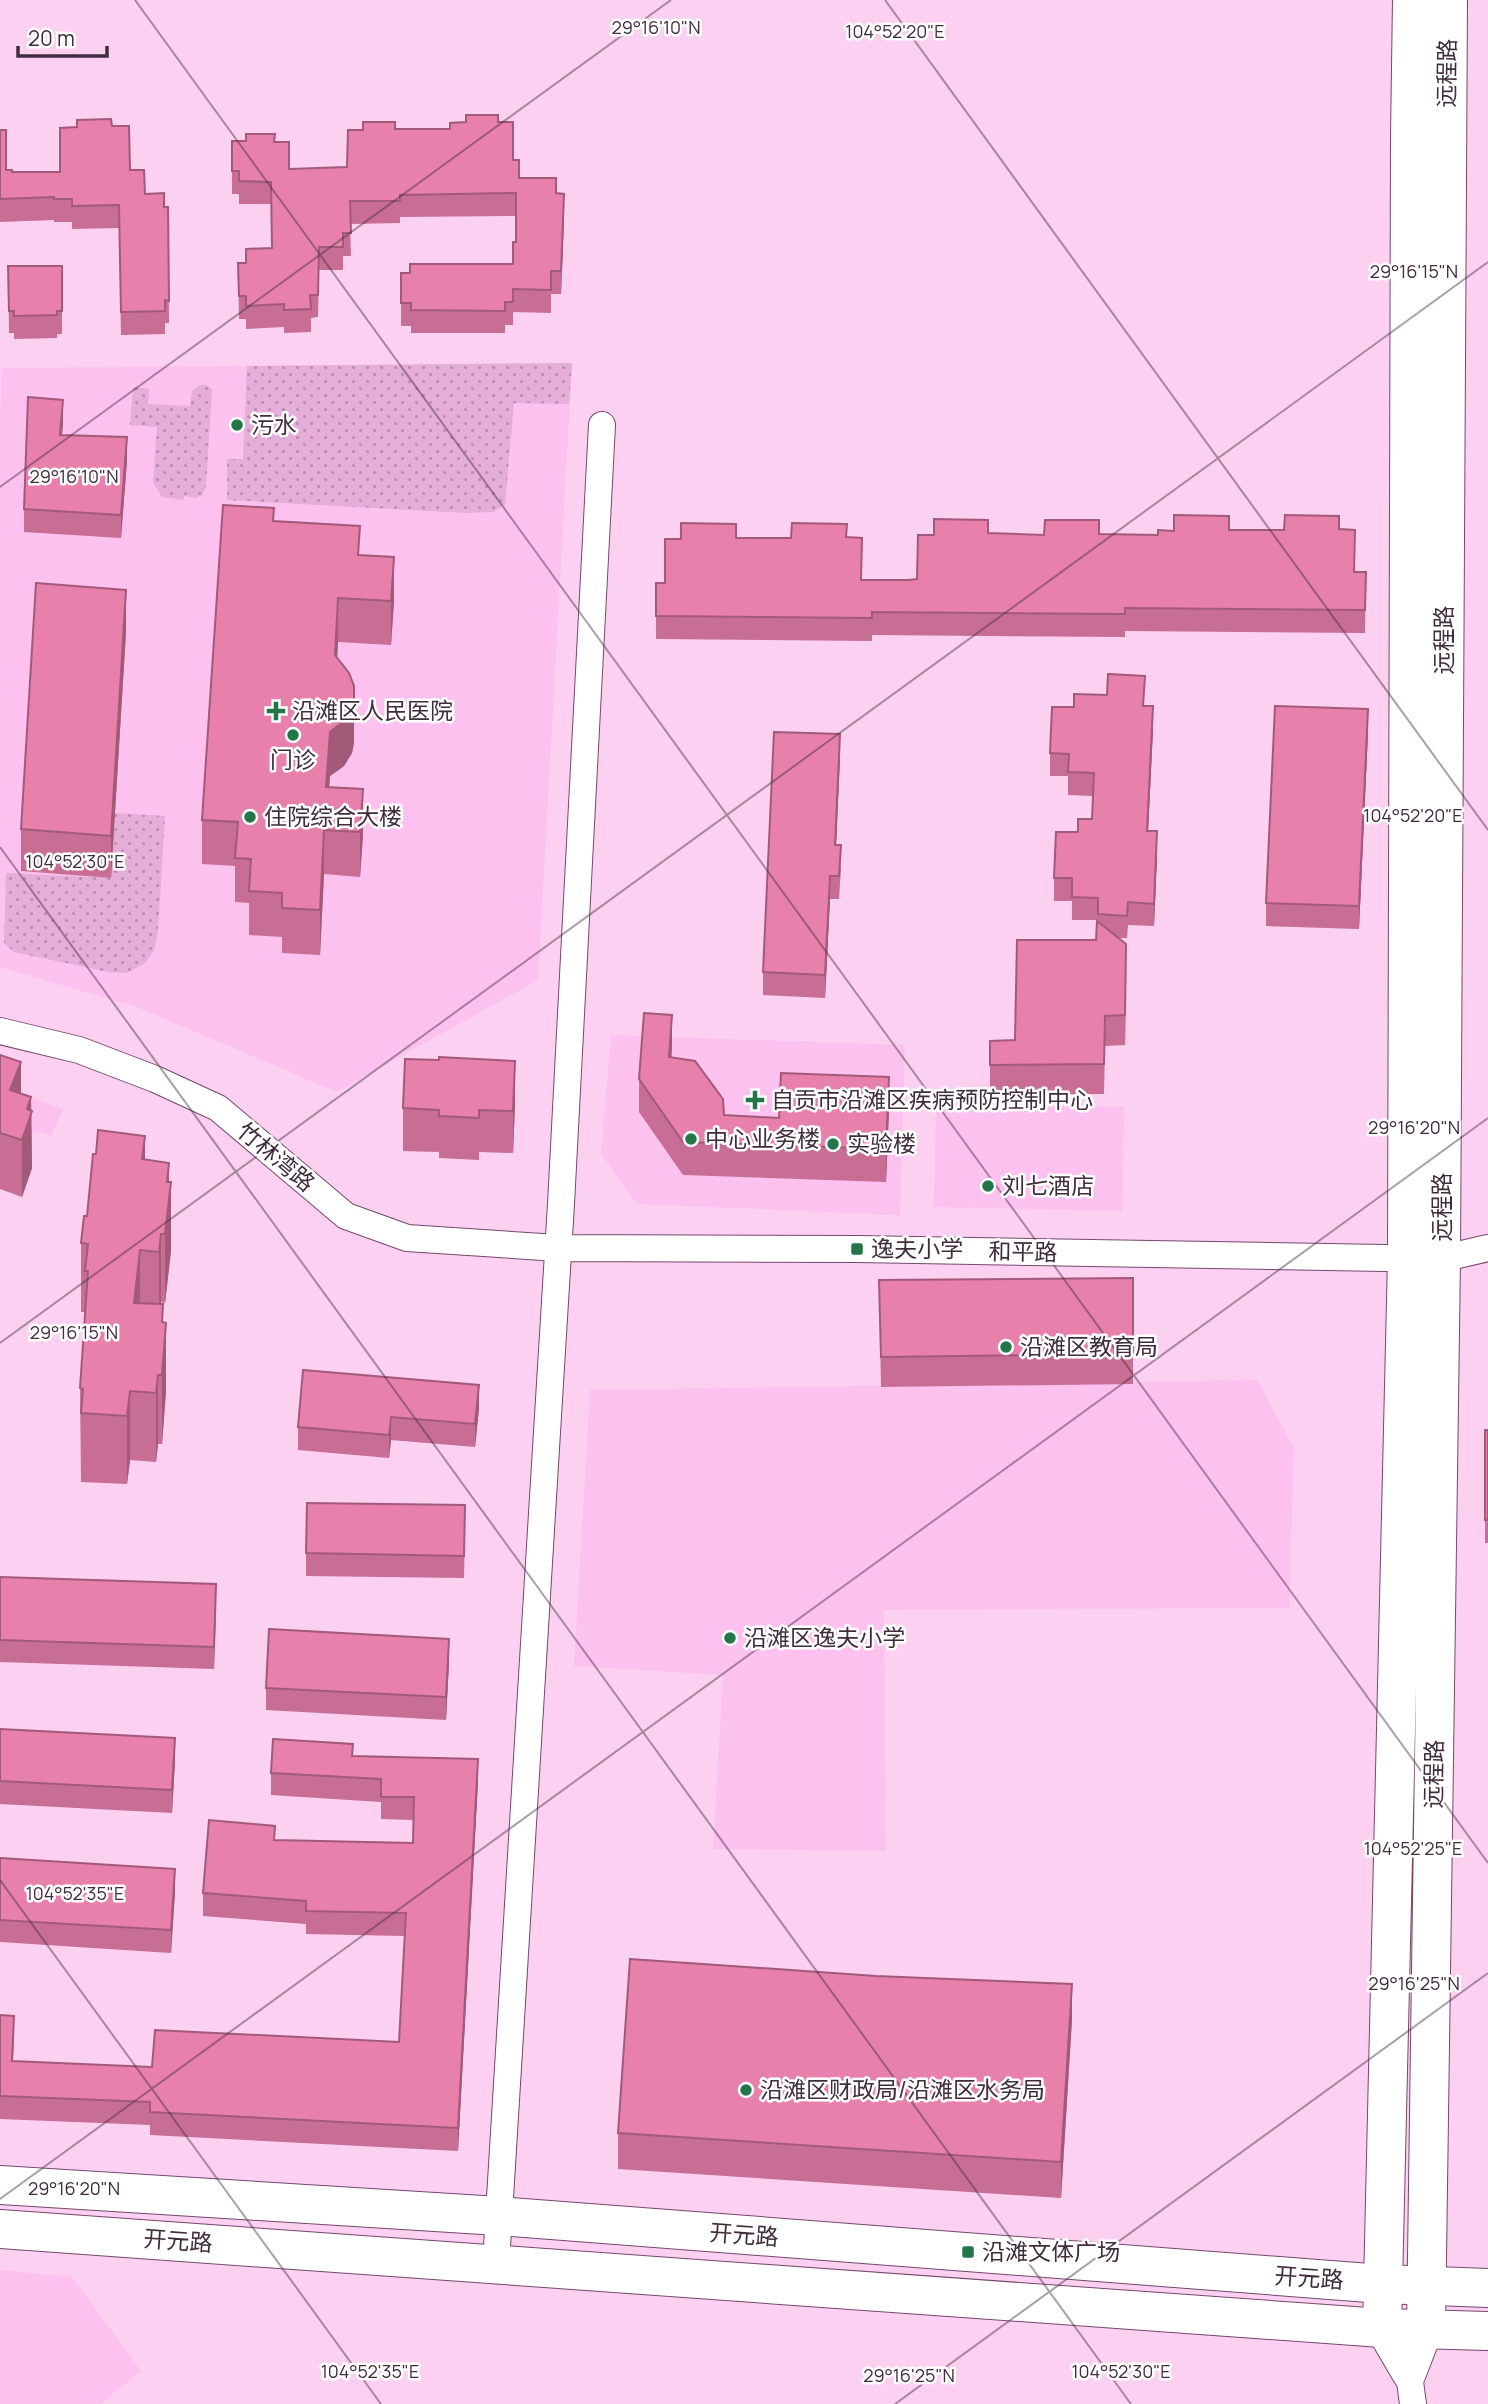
<svg xmlns="http://www.w3.org/2000/svg" width="1488" height="2404" font-family="Manrope,'Noto Sans SC',sans-serif">
	<style>
		.built { fill: #fcc1ef }
		.grass { fill: url(#grass-dots) }
		.lines { fill: none; stroke-linecap: round; stroke-linejoin: round }
		.minor-casing { stroke: #76486c; stroke-width: 28 }
		.tertiary-casing { stroke: #76486c; stroke-width: 35 }
		.secondary-casing { stroke: #76486c; stroke-width: 40 }
		.primary-casing { stroke: #76486c; stroke-width: 40 }
		.minor { stroke: #fff; stroke-width: 26 }
		.tertiary { stroke: #fff; stroke-width: 33 }
		.secondary { stroke: #fff; stroke-width: 38 }
		.primary { stroke: #fff; stroke-width: 38 }
		.wall { fill: #c86e94 }
		.shaded-wall { fill: #a25a78 }
		.building { fill: #e880ac; stroke: #a25a78; stroke-width: 2 }
		.ticks { fill: none; stroke: #402c3c; stroke-width: 2; stroke-opacity: 0.45 }
		.poi-dot { fill: #237647; stroke: #fff; stroke-width: 2.5 }
		.labels { text-anchor: middle; stroke-width: 5; stroke-linejoin: round; paint-order: stroke }
		.street-label { font-size: 23px; fill: #402c3c; stroke: #fff }
		.poi-label { font-size: 23px; fill: #402c3c; stroke: #fff; text-anchor: start }
		.ticks-label { font-size: 18px; text-anchor: middle; fill: #402c3c; stroke: #fff; stroke-width: 5; stroke-linejoin: round; paint-order: stroke }
	</style>
	<defs>
		<pattern id="grass-dots" width="8" height="8" patternUnits="userSpaceOnUse" patternTransform="scale(1.75)"><rect width="8" height="8" fill="#e4aed8"/><path d="M2 2h.1M6 6h.1" fill="none" stroke="#ba8eb0" stroke-width="1.8" stroke-linecap="round"/></pattern>
	</defs>
	<rect width="100%" height="100%" fill="#fbd0f1"/>
	<path class="built" d="M572,363L538,980L337,1092L137,1007L0,967V420L2,368Z
		M611,1035L905,1045L900,1215L637,1204L601,1154Z
		M0,1086L63,1109L51,1136L18,1126Z
		M1124,1106L1122,1211L934,1207L936,1109Z
		M1257,1380L1294,1448L1289,1608L884,1610L886,1851L713,1849L723,1675L574,1666L590,1390Z
		M0,2270L72,2277L141,2371L100,2404H0Z"/>
	<path class="grass" d="M572,363L569,404L514,403L505,505L493,512L466,513L227,500V459H243L247,366Z
		M199,385H206L212,389L206,487L202,495L196,498L184,496V500L162,497L153,482L157,427L130,425L133,387L149,389L148,404L190,406L192,391Z
		M115,813L165,816L158,931L154,951L145,963L127,973L108,972L14,952L4,943L6,873L111,878Z"/>
	<g class="lines">
		<defs>
			<path id="minor" d="M0,1031L79,1050L155,1079L218,1108L346,1216L407,1238L558,1248L857,1249L1441,1259L1488,1248
				M496,2263L561,1204L602,425
				M1409,2374L1413,2404"/>
			<path id="tertiary" d="M1382,2328L1409,2374L1426,2330"/>
			<path id="secondary" d="M1382,2328L1407,1258L1410,136L1412,0
				M1426,2330L1441,1259L1448,0"/>
			<path id="primary" d="M0,2185L499,2216L1382,2284L1488,2288
				M0,2229L1382,2328L1488,2331"/>
		</defs>
		<use href="#minor" class="minor-casing"/>
		<use href="#tertiary" class="tertiary-casing"/>
		<use href="#secondary" class="secondary-casing"/>
		<use href="#primary" class="primary-casing"/>
		<use href="#minor" class="minor"/>
		<use href="#tertiary" class="tertiary"/>
		<use href="#secondary" class="secondary"/>
		<use href="#primary" class="primary"/>
	</g>
	<path class="wall" d="M498,122L519,178L556,193L564,217L561,294H551V313L513,312V325H505V333H411V326H401V273L513,264L516,242V216L400,217V223L350,224L351,256H343V270H319L318,317L311,318V332L284,333V327L246,329V319H239L238,263H246L272,248L271,204H239V194H232V141L275,142L289,169L347,167L395,129H450Z
		M112,126L130,170L145,194L164,207H168L169,323H165V334L121,335L119,228L72,229V222H54V220L0,222V130L6,170L12,172H60Z
		M8,266H62V334H57V338L14,339V333H9Z
		M63,423L62,435L127,460L121,538L24,532V509Z
		M274,521L360,555L394,601L391,645L338,642L337,658L354,743L352,753L344,766L330,776L329,787L363,834L360,877L324,874L320,955L282,953V937L249,935V903L235,902V866L202,864V820Z
		M1339,529L1354,572H1366L1365,633L1125,631V637L872,635V641L656,639V583H665L736,538L847,537L861,580H909L917,579L988,533L1044,535L1099,534L1158,535L1174,531Z
		M126,632L111,878L21,871V829Z
		M1144,706L1153,729L1148,831L1157,854L1154,926L1128,925L1127,938H1119L1126,974L1125,1045L1105,1046L1104,1094L990,1095V1041L1015,1040L1096,940L1098,920H1072V901H1054V878L1078,832L1092,819L1093,796L1068,795V776H1050V753L1074,707Z
		M1368,732L1359,929L1266,926V903Z
		M840,757L836,845L841,868L839,899H830L825,998L763,995V972Z
		M672,1047L671,1058L724,1115L779,1118L889,1109L886,1182L683,1175L639,1112V1079Z
		M0,1055L21,1094L31,1097L32,1168L22,1197L0,1189Z
		M515,1103L513,1153L479,1152V1160L439,1158V1152L403,1151V1108Z
		M145,1159L169,1182L171,1251L165,1303L161,1302V1304L163,1322L166,1391L162,1444H158L156,1462L130,1460L127,1484L81,1482L80,1388L85,1312H81V1243L87,1216Z
		M1133,1278V1384L881,1387L879,1280Z
		M479,1408L475,1447L391,1440L389,1458L298,1450V1427Z
		M1488,1430V1543H1485V1452Z
		M465,1528L464,1578L306,1576V1553Z
		M0,1577L216,1607L214,1669L0,1662Z
		M449,1662L446,1720L266,1710V1688Z
		M0,1729L175,1761L172,1813L0,1804Z
		M353,1756L478,1781L458,2151L150,2135V2125L0,2119V2015L14,2039L13,2061L152,2067L399,2042L405,1936L306,1934V1924L203,1916V1893L275,1840L413,1843V1820L381,1819V1802L271,1795V1773Z
		M0,1858L175,1892L171,1953L0,1942Z
		M1072,2019L1061,2198L618,2169V2133Z"/>
	<path class="shaded-wall" d="M564,194V217L561,294V271Z
		M63,400V423L60,457V435Z
		M127,437V460L121,538V515Z
		M394,557V601L391,645V601Z
		M126,590V632L111,878V836Z
		M338,598V642L335,699V655Z
		M354,699V743L352,753L344,766L330,776L326,831V787L330,732Z
		M1153,706V729L1147,853V831Z
		M1368,709V732L1359,929V906Z
		M840,734V757L835,868V845Z
		M363,789V834L360,877V832Z
		M324,830V874L320,955V910Z
		M1157,831V854L1154,926V904Z
		M830,876V899L825,998V975Z
		M1126,944V974L1125,1045V1015Z
		M672,1015V1047L669,1090V1057Z
		M515,1061V1103L513,1153V1111Z
		M21,1062V1119L10,1090Z
		M889,1077V1109L886,1182V1149Z
		M31,1097L32,1168L22,1197V1140L27,1109Z
		M145,1136V1204L142,1159Z
		M169,1163V1199L171,1182V1251L165,1303V1234L167,1182Z
		M161,1234V1302L159,1320V1252Z
		M140,1250V1319L134,1303Z
		M163,1304V1359L166,1323V1391L162,1444V1322Z
		M158,1375V1444L156,1462V1393Z
		M479,1385V1408L475,1447V1424Z
		M130,1391V1460L127,1484V1416Z
		M391,1417V1440L389,1458V1435Z
		M216,1584V1607L214,1669V1647Z
		M449,1639V1662L446,1720V1697Z
		M175,1738V1761L172,1813V1790Z
		M478,1759V1781L458,2151V2128Z
		M175,1869V1892L171,1953V1930Z
		M1072,1984V2019L1061,2198V2162Z"/>
	<path class="building" d="M466,115H498V122H513V160H519V178H556V193L564,194L561,271H551V290L513,289V302H505V311L411,310V303H401V273H410V264H513V242H516V193L400,195V201H350L351,233H343V247H319L318,295H310L311,309L284,310V304L246,306V296H239L238,263H246V249L272,248L271,182L239,181V171H232V141H246V134H275L274,142H289V169L347,167L348,130H363V122H395V129H450V123L466,122Z
		M111,119L112,126H129L130,170H144L145,194L164,193V207H168L169,301L165,300V311L121,312L119,205L72,206V199H54V197L0,199V130H6V170H12V172H60V128L77,127V120Z
		M8,266H62V311H57V315L14,316V311H9Z
		M28,397L63,400L60,435L127,437L121,515L24,509Z
		M223,505L274,508L273,521L360,526L358,555L394,557L391,601L338,598L335,655L349,673L354,686V699L352,709L344,721L330,732L326,787L363,789L360,832L324,830L320,910L282,908V893L249,891L251,859L235,858L238,822L202,820Z
		M1174,515L1229,516V530H1284L1285,515L1339,516V529L1355,530L1354,572H1366L1365,610L1125,608V614L872,612V618L656,616V583H665V539H681V523L736,524V538H791L792,523L847,524L846,537L862,538L861,580H909L917,579L918,535H934V519L988,520V533L1044,535L1045,520H1099V534L1158,535V530L1174,531Z
		M36,583L126,590L111,836L21,829Z
		M1108,674L1145,676L1143,706H1153L1147,831H1157L1154,904L1128,902L1127,916L1098,914V898L1072,897V878H1054L1056,832H1078V819H1092L1094,773L1068,772L1069,754L1050,753L1052,707H1074V694L1107,695Z
		M1275,706L1368,709L1359,906L1266,903Z
		M774,732L840,734L835,845H841L839,876H830L825,975L763,972Z
		M1097,921L1126,944L1125,1015L1105,1016L1104,1064L990,1065V1041L1015,1040L1017,940H1096Z
		M644,1013L672,1015L669,1057L695,1061L723,1099L724,1115L779,1118L781,1073L889,1077L886,1149L683,1142L639,1079Z
		M0,1055L21,1062L10,1090L31,1097L27,1109L32,1111L22,1140L0,1133Z
		M439,1057L515,1061L513,1111L479,1110V1118L439,1116V1110L403,1108L405,1059L439,1060Z
		M98,1130L145,1136L142,1159L169,1163L167,1182H171L165,1234H161L159,1252L140,1250L134,1303L163,1304L162,1322L166,1323L162,1375H158L156,1393L130,1391L127,1416L81,1413L83,1389L80,1388L88,1271H85L88,1244L81,1243L84,1216H87L93,1154H96Z
		M1133,1278V1354L881,1357L879,1280Z
		M303,1370L479,1385L475,1424L391,1417L389,1435L298,1427Z
		M1485,1430H1488V1520H1485Z
		M307,1503L465,1505L464,1556L306,1553Z
		M0,1577L216,1584L214,1647L0,1640Z
		M269,1629L449,1639L446,1697L266,1688Z
		M0,1729L175,1738L172,1790L0,1781Z
		M273,1739L353,1744L352,1756L478,1759L458,2128L150,2112V2102L0,2096V2015L14,2016L12,2061L152,2067L155,2030L399,2042L406,1913L306,1911V1901L203,1893L209,1820L275,1826L274,1840L413,1843L414,1797H381V1779L271,1773Z
		M0,1858L175,1869L171,1930L0,1920Z
		M630,1959L876,1976L1072,1984L1061,2162L618,2133Z"/>
	<path class="ticks" d="M135,0L1488,1863M885,0L1488,830M0,487L671,0M0,847L1131,2404M0,1343L1488,262M0,1880L381,2404M0,2199L1488,1118M895,2404L1488,1973"/>
	<g class="poi-dot">
		<circle cx="237" cy="425" r="7"/>
		<path d="M272.5 700.5h7v7h7v7h-7v7h-7v-7h-7v-7h7z"/>
		<circle cx="293" cy="735" r="7"/>
		<circle cx="250" cy="817" r="7"/>
		<path d="M751.5 1089.5h7v7h7v7h-7v7h-7v-7h-7v-7h7z"/>
		<circle cx="691" cy="1139" r="7"/>
		<circle cx="833" cy="1144" r="7"/>
		<circle cx="988" cy="1186" r="7"/>
		<rect x="850" y="1242" width="14" height="14" rx="3.5"/>
		<circle cx="1006" cy="1347" r="7"/>
		<circle cx="730" cy="1638" r="7"/>
		<circle cx="746" cy="2090" r="7"/>
		<rect x="961" y="2245" width="14" height="14" rx="3.5"/>
	</g>
	<g class="labels">
		<g class="street-label">
			<text transform="translate(1447 73) rotate(-89)" y="8">远程路</text>
			<text transform="translate(1444 640) rotate(-90)" y="8">远程路</text>
			<text transform="translate(276 1157) rotate(40)" y="8">竹林湾路</text>
			<text transform="translate(1442 1207) rotate(-90)" y="8">远程路</text>
			<text transform="translate(1023 1252) rotate(1)" y="8">和平路</text>
			<text transform="translate(1434 1774) rotate(-89)" y="8">远程路</text>
			<text transform="translate(744 2235) rotate(4)" y="8">开元路</text>
			<text transform="translate(178 2241) rotate(4)" y="8">开元路</text>
			<text transform="translate(1309 2278) rotate(4)" y="8">开元路</text>
		</g>
		<g class="poi-label">
			<text x="251" y="433">污水</text>
			<text x="292" y="719">沿滩区人民医院</text>
			<text x="293" y="768" text-anchor="middle">门诊</text>
			<text x="264" y="825">住院综合大楼</text>
			<text x="771" y="1108">自贡市沿滩区疾病预防控制中心</text>
			<text x="705" y="1147">中心业务楼</text>
			<text x="847" y="1152">实验楼</text>
			<text x="1002" y="1194">刘七酒店</text>
			<text x="871" y="1257">逸夫小学</text>
			<text x="1020" y="1355">沿滩区教育局</text>
			<text x="744" y="1646">沿滩区逸夫小学</text>
			<text x="760" y="2098">沿滩区财政局/沿滩区水务局</text>
			<text x="982" y="2260">沿滩文体广场</text>
		</g>
	</g>
	<g class="ticks-label">
		<text x="656" y="34">29°16'10"N</text>
		<text x="895" y="38">104°52'20"E</text>
		<text x="1414" y="278">29°16'15"N</text>
		<text x="74" y="483">29°16'10"N</text>
		<text x="1413" y="822">104°52'20"E</text>
		<text x="75" y="868">104°52'30"E</text>
		<text x="1414" y="1134">29°16'20"N</text>
		<text x="74" y="1339">29°16'15"N</text>
		<text x="1413" y="1855">104°52'25"E</text>
		<text x="75" y="1900">104°52'35"E</text>
		<text x="1414" y="1990">29°16'25"N</text>
		<text x="74" y="2195">29°16'20"N</text>
		<text x="370" y="2378">104°52'35"E</text>
		<text x="1121" y="2378">104°52'30"E</text>
		<text x="909" y="2382">29°16'25"N</text>
	</g>
	<path d="M18 46v10h89v-10" fill="none" stroke="#402c3c" stroke-width="3.5"/>
	<text x="28" y="46" font-size="21" fill="#402c3c" stroke="#ffffff" stroke-width="5" paint-order="stroke">20 m</text>
</svg>
